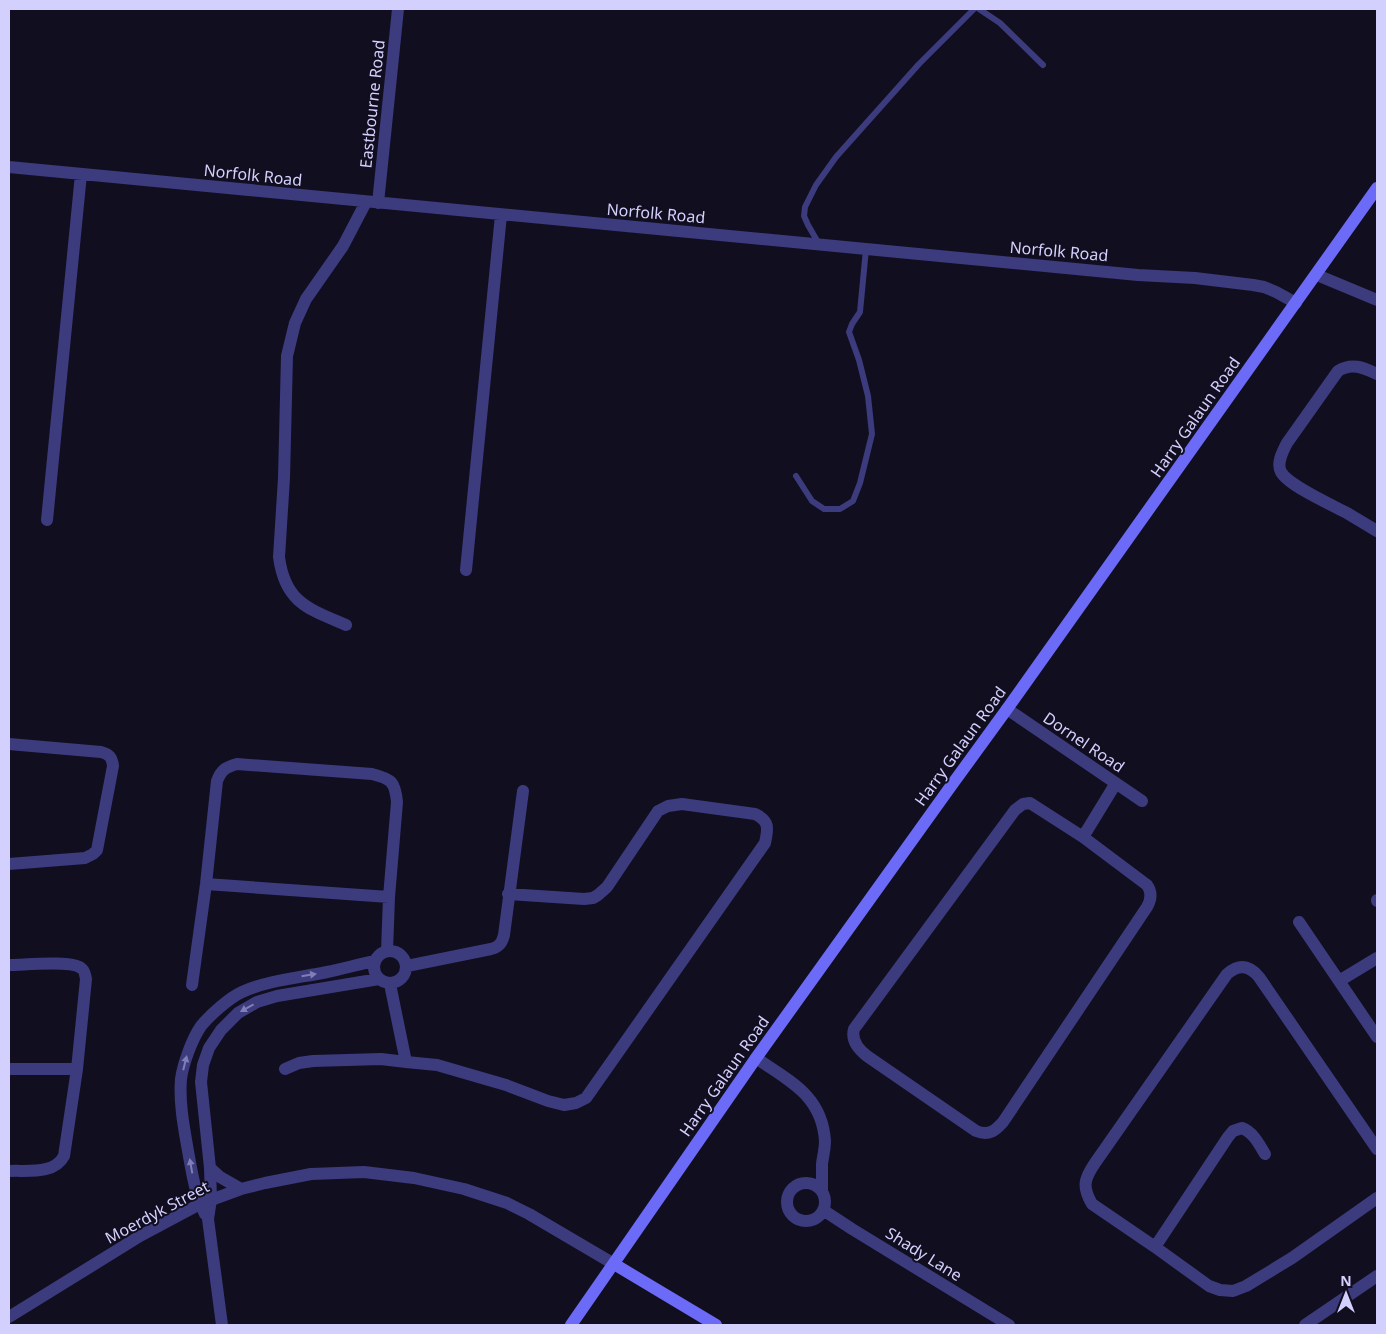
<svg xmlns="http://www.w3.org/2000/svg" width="1386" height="1334" font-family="'Noto Sans',sans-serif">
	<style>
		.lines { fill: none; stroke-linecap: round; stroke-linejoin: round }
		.service { stroke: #3c3b7d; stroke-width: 6 }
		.minor { stroke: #3c3b7d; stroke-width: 12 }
		.tertiary { stroke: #3c3b7d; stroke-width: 12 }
		.secondary { stroke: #6b6bf8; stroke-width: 12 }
		.oneway { fill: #807eb7 }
		.labels { text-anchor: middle; stroke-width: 4; stroke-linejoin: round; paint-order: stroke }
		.street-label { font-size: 16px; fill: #d4d0fd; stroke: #110e20 }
	</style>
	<rect width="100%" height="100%" fill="#110e20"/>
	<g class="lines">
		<path class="service" d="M979,9L1000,23L1043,65
			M819,244L808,225L804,216L805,207L816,185L836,157L919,64L974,9
			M796,476L812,501L824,509H840L853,501L860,483L872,434L868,396L859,360L849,332L852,324L860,312L866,249"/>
		<path class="minor" d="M9,167L1138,275L1195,278L1253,285L1264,287L1276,292L1296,303
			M378,203L398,9
			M1317,275L1377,300
			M1377,374C1364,368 1352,362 1338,371L1287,443C1283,451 1276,463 1281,472C1289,486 1332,505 1347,513C1357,519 1367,525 1377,531
			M47,520L81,174
			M466,570L501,215
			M346,625C309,609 285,603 279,557L284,478L287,356L295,323L306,299L343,246L366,202
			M1007,709L1142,801
			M9,744L101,752C109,754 112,757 113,766L97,850L93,854L85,858L9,864
			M1030,803L1083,837L1147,885C1152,892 1151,900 1147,907L1003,1122C995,1131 989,1136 976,1131L867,1056C858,1049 851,1040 854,1029L1015,810L1023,804Z
			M1083,837L1116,783
			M206,884L389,897
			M1377,900V901
			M1299,922L1377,1037
			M374 967a16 16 0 1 1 32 0a16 16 0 1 1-32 0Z
			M9,965C24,965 71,960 81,968C85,970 85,975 86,979L77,1069L64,1156C54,1175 27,1170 9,1171
			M407,966L491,949C499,947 502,943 504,935L523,791
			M1339,981L1377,958
			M390,984L406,1062
			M192,985L206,884L217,781C221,770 226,767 237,764L372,774C392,779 395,782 397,802L389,897L387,951
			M756,1058C789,1081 822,1095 825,1141C825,1149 823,1156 822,1164C822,1173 822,1182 822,1191
			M9,1069H77
			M285,1069L299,1063L313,1061L381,1059L406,1062L437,1065L506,1085L548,1101L564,1105L576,1103L586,1098L765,843C768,829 770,821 755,814L682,804L668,806L658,811L607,887L598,895L593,898L584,899L508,894
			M1377,1149L1259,977C1249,965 1239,964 1227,974L1095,1163C1084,1179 1082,1187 1092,1204L1155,1247L1209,1286L1220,1290L1233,1291L1246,1286L1292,1258L1377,1198
			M787 1202a19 19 0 1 1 38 0a19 19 0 1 1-38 0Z
			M823,1210L852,1229L1009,1325
			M205,1214C195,1194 192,1173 188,1151C184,1128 179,1103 181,1079C183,1064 192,1039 201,1026C210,1015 229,998 242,992C269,980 298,978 327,972C343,969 359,964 375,961
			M1155,1247L1228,1137L1233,1131L1242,1128C1253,1132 1259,1144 1265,1154
			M222,1325L208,1219L211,1199L210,1168L201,1082L203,1065L209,1048L221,1030L238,1013L257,1002L277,996L379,979"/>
		<path class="tertiary" d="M210,1168L220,1177L241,1189
			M9,1317L140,1236L200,1204L241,1189L265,1183L311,1174L364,1172L414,1178L464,1189L507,1203L529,1214L614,1264
			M1305,1325L1377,1276"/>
		<path class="secondary" d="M614,1264L716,1325
			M571,1325L756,1058L951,786L1007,709L1377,188"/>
	</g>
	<defs><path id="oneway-solid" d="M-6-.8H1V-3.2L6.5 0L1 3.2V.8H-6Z" transform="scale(1.25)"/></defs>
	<g class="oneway">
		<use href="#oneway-solid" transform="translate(309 975) rotate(-9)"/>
		<use href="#oneway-solid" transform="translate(247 1008) rotate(151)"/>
		<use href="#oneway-solid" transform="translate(185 1063) rotate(-76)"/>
		<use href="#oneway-solid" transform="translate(191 1166) rotate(-100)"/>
	</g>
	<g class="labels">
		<g class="street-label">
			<text transform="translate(372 104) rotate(-84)" y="6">Eastbourne Road</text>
			<text transform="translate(253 175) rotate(6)" y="6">Norfolk Road</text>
			<text transform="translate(656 213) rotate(5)" y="6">Norfolk Road</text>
			<text transform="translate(1059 251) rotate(5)" y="6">Norfolk Road</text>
			<text transform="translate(1195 417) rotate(-55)" y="6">Harry Galaun Road</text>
			<text transform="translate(1084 742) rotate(34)" y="6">Dornel Road</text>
			<text transform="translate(960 746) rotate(-54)" y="6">Harry Galaun Road</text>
			<text transform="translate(724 1076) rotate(-55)" y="6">Harry Galaun Road</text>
			<text transform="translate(157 1212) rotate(-28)" y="6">Moerdyk Street</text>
			<text transform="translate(924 1254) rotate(32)" y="6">Shady Lane</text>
		</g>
	</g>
	<rect width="1386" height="1334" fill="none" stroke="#d4d0fd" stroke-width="20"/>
	<g transform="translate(1346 1294)" stroke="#110e20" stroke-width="4" paint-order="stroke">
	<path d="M0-4L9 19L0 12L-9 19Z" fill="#d4d0fd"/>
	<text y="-8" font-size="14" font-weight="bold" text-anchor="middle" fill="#d4d0fd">N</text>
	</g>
</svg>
